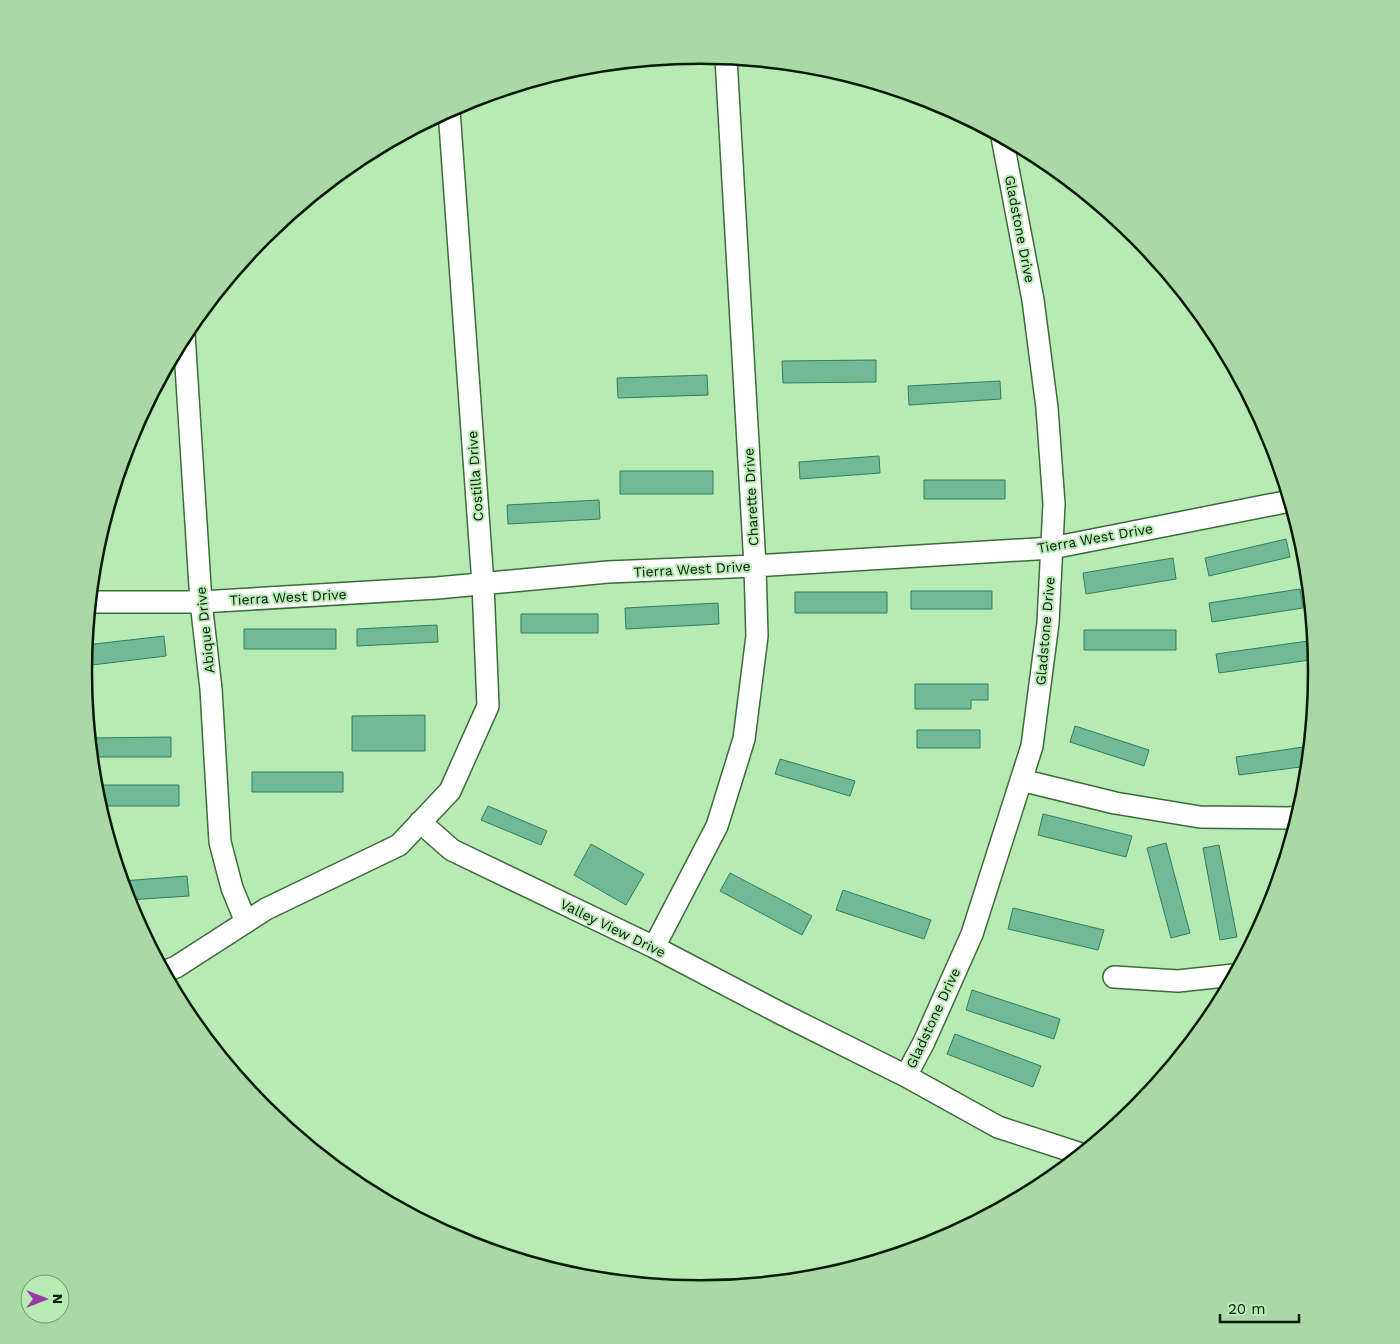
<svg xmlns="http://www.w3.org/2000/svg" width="1400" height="1344" font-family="'Work Sans',sans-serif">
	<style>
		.building { fill: #70ba98; stroke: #337e5f }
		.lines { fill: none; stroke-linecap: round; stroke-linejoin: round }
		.minor-casing { stroke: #3d6b3b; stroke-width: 24 }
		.minor { stroke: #fff; stroke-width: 21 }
		.labels { text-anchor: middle; stroke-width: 4; stroke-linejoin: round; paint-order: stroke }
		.street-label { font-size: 14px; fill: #071a07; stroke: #b8eab4 }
		.rim { fill: none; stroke: #071a07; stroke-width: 2.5 }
	</style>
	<rect width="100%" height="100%" fill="#b8eab4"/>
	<path class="building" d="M876,360V382L783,383L782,361Z
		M707,375L708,395L618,398L617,378Z
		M1000,381L1001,399L909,405L908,386Z
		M879,456L880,473L800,479L799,462Z
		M620,471H713V494H620Z
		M924,480H1005V499H924Z
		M599,500L600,519L508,524L507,505Z
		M1286,539L1290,557L1209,576L1205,558Z
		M1173,558L1176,579L1086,594L1083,573Z
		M1300,589L1303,608L1212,622L1209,603Z
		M911,591H992V609H911Z
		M795,592H887V613H795Z
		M718,603L719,624L626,629L625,608Z
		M521,614H598V633H521Z
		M437,625L438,642L357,646V629Z
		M244,629H336V649H244Z
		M1084,630H1176V650H1084Z
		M164,636L166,656L84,666L86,645Z
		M1308,641L1310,660L1219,673L1216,654Z
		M915,684H988V700H971V709H915Z
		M425,715V751H352V716Z
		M1075,726L1149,750L1144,766L1070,742Z
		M917,730H980V748H917Z
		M171,737V757H91L89,738Z
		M1310,746L1308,766L1239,775L1236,757Z
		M780,759L855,781L850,796L775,774Z
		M252,772H343V792H252Z
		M98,785H179V806H99Z
		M488,806L547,831L541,845L481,820Z
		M1043,814L1132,836L1126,857L1038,835Z
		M1166,843L1190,933L1171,938L1147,848Z
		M591,844L644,874L626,905L574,875Z
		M1219,845L1237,937L1220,940L1203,848Z
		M730,873L812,916L802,935L720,891Z
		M187,876L189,896L128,900L122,881Z
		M843,890L931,920L924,939L836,910Z
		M1013,908L1104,930L1098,950L1008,929Z
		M972,990L1060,1019L1054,1039L966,1010Z
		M955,1034L1041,1066L1033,1087L947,1054Z"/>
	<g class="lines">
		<defs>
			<path id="minor" d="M184,334L201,602L211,689L220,842L232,888L246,922
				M90,602H201L437,588L608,572L755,566L1052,548L1290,501
				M1021,780L1115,803L1200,817L1289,818L1298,817
				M420,822L452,850L654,947L780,1013L906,1076L998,1127L1081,1154
				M654,947L717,826L744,739L757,636L755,566L726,58
				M164,972L176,967L266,909L399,845L450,791L488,706L483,584L449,110
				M1114,977L1178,981L1234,975
				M906,1076L924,1042L972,934L1032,746L1048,623L1054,504L1047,408L1033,300L1002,137"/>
		</defs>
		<use href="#minor" class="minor-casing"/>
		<use href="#minor" class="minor"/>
	</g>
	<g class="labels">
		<g class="street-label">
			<text transform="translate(1020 229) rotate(79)" y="5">Gladstone Drive</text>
			<text transform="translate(475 476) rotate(-94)" y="5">Costilla Drive</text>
			<text transform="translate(751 497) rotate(-93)" y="5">Charette Drive</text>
			<text transform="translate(1095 538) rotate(-10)" y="5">Tierra West Drive</text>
			<text transform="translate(692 569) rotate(-3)" y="5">Tierra West Drive</text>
			<text transform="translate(288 597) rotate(-3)" y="5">Tierra West Drive</text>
			<text transform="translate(205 630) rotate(-96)" y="5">Abique Drive</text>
			<text transform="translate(1045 631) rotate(-85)" y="5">Gladstone Drive</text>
			<text transform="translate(613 928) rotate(26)" y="5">Valley View Drive</text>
			<text transform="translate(933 1018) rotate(-65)" y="5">Gladstone Drive</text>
		</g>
	</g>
	<path d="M0 0H1400V1344H0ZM92 672a608 608 0 1 1 1216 0a608 608 0 1 1-1216 0Z" fill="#aad9a6" fill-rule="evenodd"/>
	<path class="rim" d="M92 672a608 608 0 1 1 1216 0a608 608 0 1 1-1216 0Z"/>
	<g transform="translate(45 1299) rotate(90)"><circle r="24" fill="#b8eab4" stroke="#71976f"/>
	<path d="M0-4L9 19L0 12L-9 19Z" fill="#993ba5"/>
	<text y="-8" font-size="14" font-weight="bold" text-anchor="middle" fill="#071a07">N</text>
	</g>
	<path d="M1220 1314v8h79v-8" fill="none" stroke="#071a07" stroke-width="2.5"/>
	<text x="1228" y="1314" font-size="15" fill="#071a07" stroke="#b8eab4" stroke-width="4" paint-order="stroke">20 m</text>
</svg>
